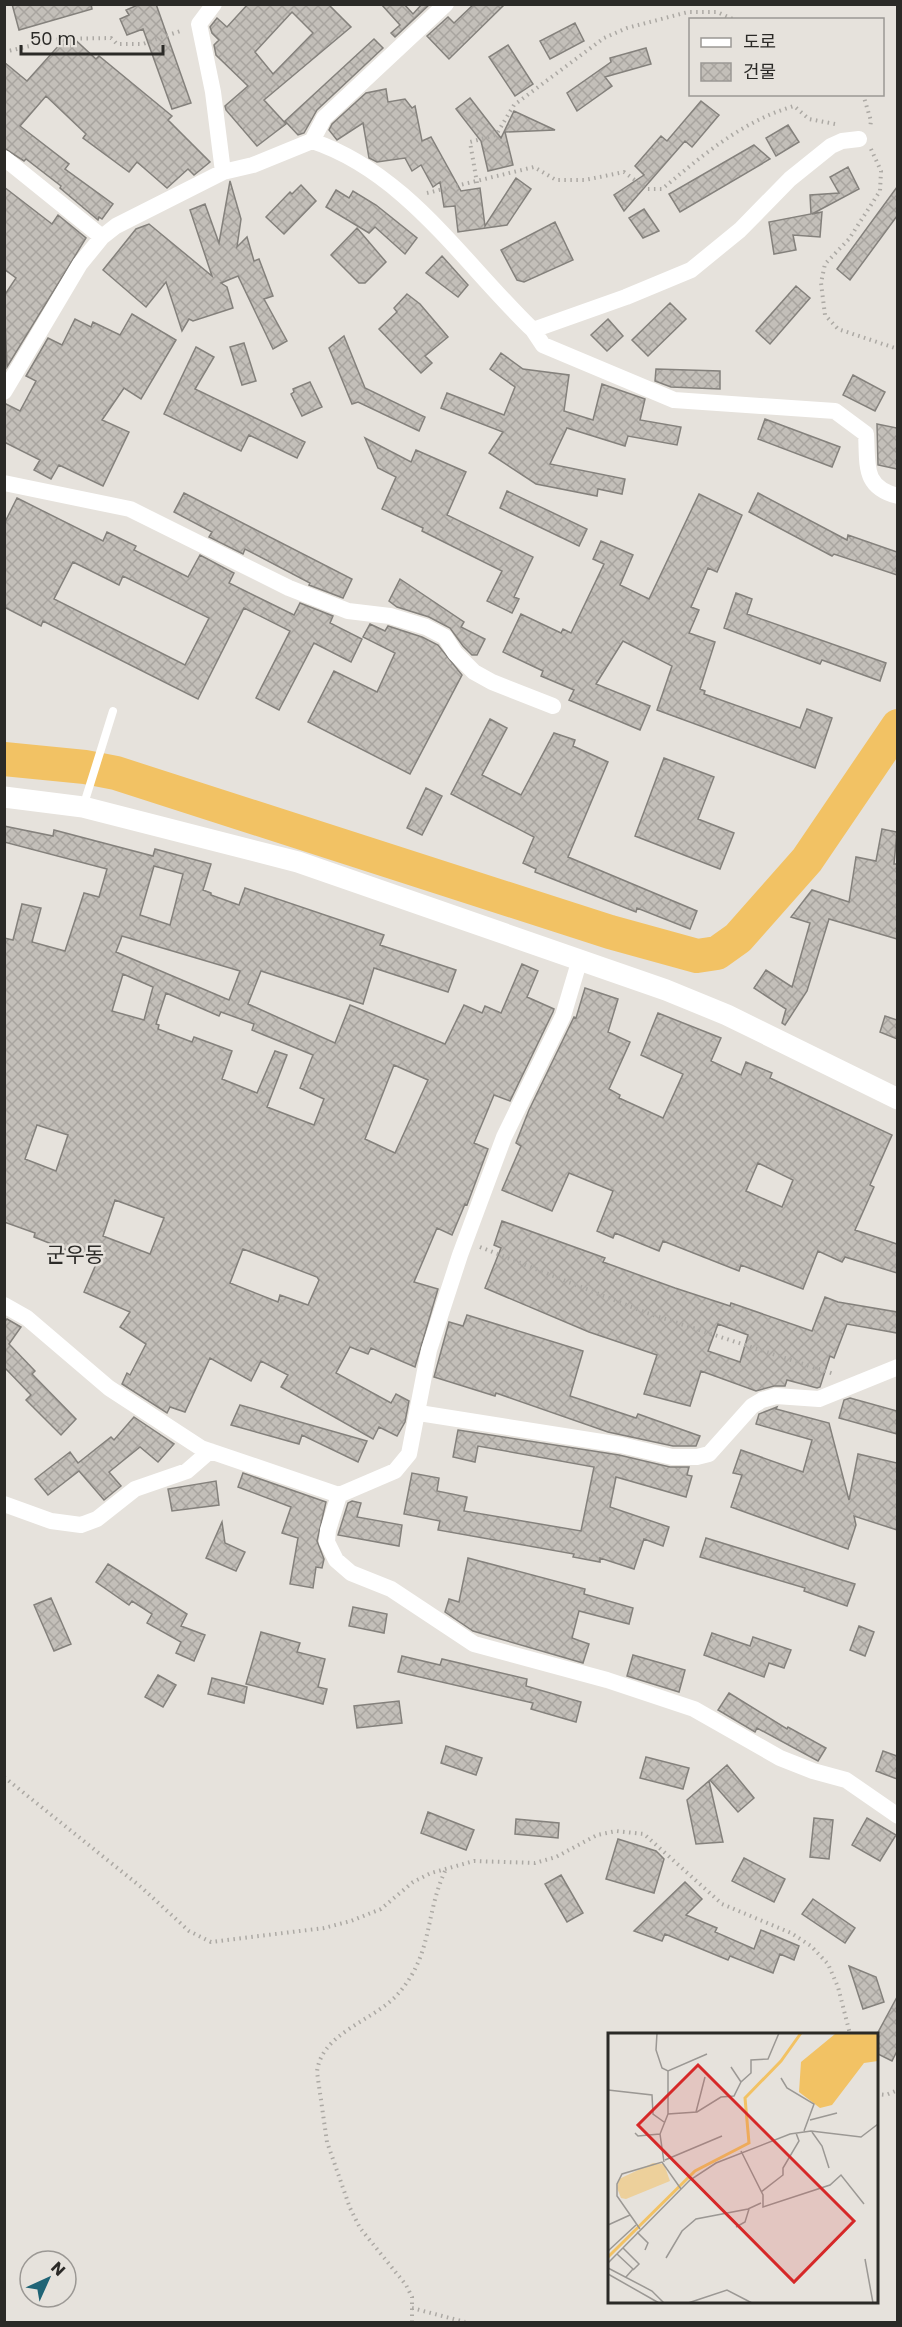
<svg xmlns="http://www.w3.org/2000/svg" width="902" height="2327" font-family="Poppins,'Noto Sans KR',sans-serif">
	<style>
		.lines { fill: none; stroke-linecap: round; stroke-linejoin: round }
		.river { stroke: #f2c264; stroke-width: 34 }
		.building { fill: url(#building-cross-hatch); stroke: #84817c; stroke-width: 1.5; fill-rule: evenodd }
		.path { stroke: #aca9a4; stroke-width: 4; stroke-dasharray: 1.5 4.5; stroke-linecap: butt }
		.service { stroke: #fff; stroke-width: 8 }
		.minor { stroke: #fff; stroke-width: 16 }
		.tertiary { stroke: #fff; stroke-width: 21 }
		.labels { text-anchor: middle; stroke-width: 5; stroke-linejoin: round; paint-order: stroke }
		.quarter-label { font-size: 21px; fill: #2b2a27; stroke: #e6e2dc }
		.inset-river { fill: none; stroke: #f2c264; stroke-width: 3 }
		.inset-road { fill: none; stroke: #9b9894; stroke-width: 1.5 }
		.view { fill: #d62828; fill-opacity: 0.15; stroke: #d62828; stroke-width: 3 }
		.inset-edge { fill: none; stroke: #2b2a27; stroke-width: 3 }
	</style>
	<defs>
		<pattern id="building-cross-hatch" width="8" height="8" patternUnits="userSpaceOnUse" patternTransform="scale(1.5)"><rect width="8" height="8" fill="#c3bfb9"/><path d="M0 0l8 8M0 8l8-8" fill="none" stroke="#a8a49f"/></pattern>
	</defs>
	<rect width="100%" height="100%" fill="#e6e2dc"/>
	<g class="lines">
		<path class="river" d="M4,759L85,767L116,773L610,932L697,956L717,953L738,938L807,860L898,726"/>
	</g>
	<path class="building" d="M12,4H91L92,9L19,30Z
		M140,4H156L191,103L172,109L143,29L127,35L120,19L129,15L126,10Z
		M248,4H328L351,27L264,100L286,124L257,146L226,110L225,106L248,86L216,55L214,45L219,40L212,33L210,27L217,18L227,27ZM292,12L313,33L273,74L255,52Z
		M381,4H404L413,14L422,4H430L395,37L391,33L400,25Z
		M474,4H505L449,59L427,36L448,17L454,23Z
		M575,23L584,41L550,59L540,41Z
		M69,34L96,59L99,56L172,116L168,120L210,162L194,175L188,169L167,188L137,162L129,172L83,138L86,134L46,96L20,126L69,164L65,169L113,204L102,219L99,217L98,220L60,188L61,186L26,159L24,161L4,148V62L27,81Z
		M374,39L383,48L317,110L304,133L298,135L285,121Z
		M508,45L533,84L515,96L489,57Z
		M646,48L651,64L605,77L612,86L577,111L567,93L611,62L610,58Z
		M386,89L388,102L405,99L412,108L415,106L422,141L431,137L461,191L480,188L485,226L516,178L531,189L507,225L458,232L455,206L444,207L440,182L433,187L421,165L412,171L405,158L377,162L369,158L363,123L337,140L329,130L332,124L366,93Z
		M470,98L501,138L514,111L555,130L505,132L513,165L488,171L481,141L456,109Z
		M701,101L719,115L692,147L685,141L624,211L614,195L644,175L635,166L661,136L667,141Z
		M788,125L799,142L776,156L766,138Z
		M754,145L770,159L680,212L669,194Z
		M848,167L859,189L812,214L822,212L820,237L793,235L796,250L774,254L769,222L811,214L810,195L839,193L830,177Z
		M230,181L241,219L237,247L247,237L254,261L259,259L273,296L264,299L287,341L273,349L238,276L221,283L227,287L233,308L193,321L189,319L182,331L166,282L146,307L103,270L136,229L149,224L212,276L190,210L205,204L219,243Z
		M301,185L316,201L284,234L266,217L290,192L292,194Z
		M4,187L52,224L58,215L86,238L7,367L4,296L16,278L4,269Z
		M897,187V216L850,280L837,269Z
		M336,190L349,198L353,191L376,205L417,238L405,254L375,227L369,233L326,207Z
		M644,209L659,231L643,238L629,218Z
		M555,222L573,260L524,282L517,280L501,250Z
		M357,228L386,262L365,283H359L331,255Z
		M442,256L468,285L458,297L426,273Z
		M796,286L810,298L770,344L756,331Z
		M407,294L420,304L448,337L425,356L432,363L421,373L379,329L397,312L394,308Z
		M670,303L686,319L648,356L632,340Z
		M132,314L176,340L141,399L124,388L102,420L129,432L103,486L59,465L51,479L34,470L40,460L4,442V403L20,411L36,381L26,376L48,338L62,345L75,319L91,327L93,322L120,335Z
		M608,319L623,336L607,351L591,335Z
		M344,336L365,388L425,417L419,431L358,402L352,404L329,348Z
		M244,343L256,381L242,385L230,347Z
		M196,347L214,357L195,389L305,442L297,458L249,435L241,451L164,414Z
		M501,353L523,369L569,375L564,411L593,420L602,384L645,399L640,420L681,427L677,445L628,436L625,446L567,428L550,464L625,479L622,494L598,489L597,496L536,484L489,453L503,432L441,408L447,393L504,415L515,387L490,369Z
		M656,369L720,371V389L671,387L655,381Z
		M853,375L885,392L875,411L843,395Z
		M310,382L322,407L302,416L291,394L294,392L293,389Z
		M765,419L840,447L832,467L758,439Z
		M877,424L897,428V469L878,465Z
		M365,438L411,462L416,450L466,472L447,515L533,557L514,597L519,599L512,613L487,601L502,571L422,531L423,528L382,509L396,477L378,468Z
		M507,491L587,529L579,546L500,508Z
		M184,493L352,579L343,598L309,585L310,583L245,549L243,554L209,537L212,532L174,512Z
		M758,493L847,540L848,535L897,552V575L834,554L832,556L749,512Z
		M699,494L742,515L717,572L708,568L691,607L699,610L689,633L715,642L700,689L705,691L704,694L800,728L807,709L832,718L815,768L657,710L672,666L623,641L596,684L650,706L640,730L569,700L574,690L541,676L543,671L503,652L521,614L561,633L563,629L571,633L604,564L593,559L601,541L633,555L620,585L649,599Z
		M17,498L103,541L107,532L136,546L134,550L188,577L200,555L234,573L229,583L294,615L300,603L333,616L330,623L362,639L351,662L314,643L279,710L256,698L290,631L244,608L198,699L43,621L41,626L4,607V524ZM73,562L119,585L123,576L209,618L185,665L54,599Z
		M400,579L464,622L461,627L485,639L477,655H472L463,646L450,628L429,617L397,607L389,601Z
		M736,593L752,599L747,614L886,663L880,681L822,660L820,664L724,628Z
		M370,624L385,631L388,626L422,637L438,645L462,675L410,774L308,722L334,671L377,692L395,653L363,637Z
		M490,719L507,728L482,775L521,795L554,733L575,740L573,746L608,762L568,857L697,911L690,929L637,908L636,912L535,872L536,869L523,863L534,837L451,794Z
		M664,758L714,777L698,819L734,833L720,869L635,836Z
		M426,788L442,796L422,835L407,828Z
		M4,826L53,836L54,830L153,856L155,849L211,864L203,890L211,893V895L239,905L245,888L384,935L380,945L456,970L448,992L374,968L363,1004L261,971L248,1004L335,1043L350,1005L445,1044L464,1005L482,1013L485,1006L501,1013L522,964L538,971L527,997L554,1009L553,1012L510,1101L494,1095L474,1143L488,1149L467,1205L465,1204L452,1235L437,1228L414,1282L438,1289L415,1367L371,1348L368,1354L350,1347L336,1373L391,1403L396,1394L409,1401L405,1422L397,1436L379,1427L373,1439L281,1387L288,1375L261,1361L251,1381L210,1358L185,1412L170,1407L167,1413L122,1384L127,1373L130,1375L146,1344L120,1327L130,1312L84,1292L97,1262L34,1237L35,1233L4,1222V938L13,940L22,904L41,908L32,942L65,951L84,893L99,897L107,869L4,842ZM154,866L183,874L170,925L140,915ZM122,936L240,971L229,1000L116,952ZM123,974L153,987L144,1020L112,1011ZM166,993L219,1016L221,1012L254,1024L252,1030L313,1055L300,1088L324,1099L314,1125L267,1107L287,1055L275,1051L257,1093L222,1079L232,1051L194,1037L192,1042L158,1029L159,1025L156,1024ZM394,1065L428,1080L395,1153L365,1139ZM37,1125L68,1135L56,1171L25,1159ZM115,1200L164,1218L150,1254L103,1236ZM243,1249L317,1277L319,1280L308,1305L280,1295L278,1302L230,1283Z
		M882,829L897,832L894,864H897V939L829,919L807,991L785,1025L782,1023L786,1009L754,988L766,970L792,987L810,923L791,917L812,890L849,902L856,857L876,861Z
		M585,988L618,999L608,1032L630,1042L609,1089L620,1095L619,1098L663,1118L683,1074L641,1055L658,1013L721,1038L711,1061L741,1075L746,1062L772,1073L770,1078L892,1135L870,1185L874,1187L855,1230L897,1244V1273L845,1257L842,1262L818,1251L803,1289L741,1265L739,1271L663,1241L659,1251L615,1233L613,1238L597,1231L613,1191L569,1173L552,1211L502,1190L521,1146L516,1143L529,1110L574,1017L576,1018ZM758,1163L793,1180L782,1207L746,1191Z
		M885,1016L897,1020V1039L880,1032Z
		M502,1221L605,1258L603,1262L675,1288L730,1306L731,1303L812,1331L825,1297L838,1302L897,1312V1333L847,1324L834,1358L830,1356L820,1387L817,1388L787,1380L785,1386H774L756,1391L701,1371L690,1406L644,1394L657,1355L589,1332L485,1288L501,1248L494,1245ZM718,1324L748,1335L740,1362L708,1351Z
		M467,1315L583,1351L570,1396L636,1418L638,1414L700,1436L696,1446H673L608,1432L496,1393L495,1396L434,1377L449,1322L463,1326Z
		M7,1319L21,1327L9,1344L35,1371L32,1374L76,1419L61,1435L26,1400L31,1395L4,1367V1322Z
		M850,1398L897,1411V1434L839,1418L844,1400Z
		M240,1405L293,1420L367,1441L358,1462L302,1435L299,1444L231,1425Z
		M777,1407L776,1409L829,1423L849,1500L858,1454L897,1463V1530L854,1516L856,1525L848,1549L731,1507L742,1475L733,1473L741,1450L803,1472L812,1440L756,1424L759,1414Z
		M134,1417L174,1444L158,1462L140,1447L109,1472L121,1486L104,1500L79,1471L48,1495L35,1479L70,1452L78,1463L111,1437L114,1440Z
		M458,1430L619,1455L670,1467H689L687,1475L692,1476L686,1497L616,1477L610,1507L669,1527L663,1546L644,1539L634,1569L600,1558V1562L573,1557L574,1554L438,1530L440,1521L404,1514L412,1473L439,1478L437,1491L467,1497L464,1511L581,1531L594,1467L478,1446L475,1462L453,1457Z
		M243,1473L326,1502L317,1541L324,1559L322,1568L316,1567L313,1588L290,1584L298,1538L282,1533L291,1507L238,1487Z
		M216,1481L219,1505L172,1511L168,1489Z
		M352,1501L361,1503L357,1517L402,1525L399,1546L338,1535L348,1503Z
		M222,1522L225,1543L245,1552L236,1571L206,1558Z
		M706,1538L855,1584L847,1606L804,1591L805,1588L700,1557Z
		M468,1558L585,1589L584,1594L633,1608L629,1624L579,1611L572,1638L589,1644L583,1663L473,1631L445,1612L449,1599L459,1602Z
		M108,1564L187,1614L181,1626L205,1635L194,1661L176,1653L181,1642L147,1623L152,1614L132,1601L129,1605L96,1582Z
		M51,1598L71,1644L54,1651L34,1605Z
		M353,1607L387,1614L384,1633L349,1626Z
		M859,1626L874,1632L865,1656L850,1650Z
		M261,1632L300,1643L297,1652L325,1659L318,1687L327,1689L323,1704L246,1684Z
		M712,1633L750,1646L753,1637L791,1650L784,1668L769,1663L764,1677L704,1655Z
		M633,1655L685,1670L679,1692L627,1676Z
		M402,1656L440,1665L442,1659L527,1679L526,1686L581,1702L576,1722L531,1709L533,1703L398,1672Z
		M158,1675L176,1685L163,1707L145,1697Z
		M212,1678L247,1687L244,1703L208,1694Z
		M729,1693L787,1729L788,1727L826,1748L818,1761L757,1728L755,1732L718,1710Z
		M399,1701L402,1723L357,1728L354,1706Z
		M446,1746L482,1758L476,1775L441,1763Z
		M883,1751L897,1756V1779L876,1771Z
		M646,1757L689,1768L683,1789L640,1778Z
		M727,1765L754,1798L738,1812L710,1780Z
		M709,1781L723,1842L696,1844L687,1800Z
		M428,1812L474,1830L466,1850L421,1833Z
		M814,1818L833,1820L829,1859L810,1857Z
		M867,1818L896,1835L880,1861L852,1845Z
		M516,1819L559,1823L558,1838L515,1834Z
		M618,1839L656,1851L664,1859L654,1893L606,1879Z
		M744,1858L785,1879L774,1902L732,1881Z
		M561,1875L583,1913L567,1922L545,1884Z
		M685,1882L702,1899L686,1915L717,1928L715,1932L754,1949L761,1930L799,1946L794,1960L780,1954L773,1973L730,1956L728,1960L665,1934L662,1941L634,1931Z
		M813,1899L855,1928L845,1943L802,1914Z
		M849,1966L876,1977L884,2002L863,2009Z
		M897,1997V2051L892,2061L876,2053V2036Z"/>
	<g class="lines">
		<path class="path" d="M4,52L60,39L111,38L117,44H143L183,30
			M863,94L871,121L870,128
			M871,149L881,171L880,191L849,239L825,264L821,283L825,315L838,329L898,349
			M477,183L470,142L496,135L514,105L604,38L627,28L688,12H717L735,20
			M427,193L534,167L556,180H585L624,172L647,189H662C702,156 742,121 794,106L809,119L835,124
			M480,1247L647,1313L834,1374
			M4,1777L141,1887L189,1931L211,1942L324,1928L351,1921L381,1909L413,1882L431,1873L474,1861L535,1863L556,1857L597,1835L616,1831L644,1834L722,1904L791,1933L811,1946L828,1964L838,1987L850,2034
			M876,2094L886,2095L898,2090
			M412,2308L465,2322
			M412,2322V2297L406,2285L360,2228L350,2208L327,2142L317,2072C321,2033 373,2021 397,1995C434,1954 424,1915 446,1869"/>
		<path class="service" d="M83,807L113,711"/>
		<path class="minor" d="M214,4L199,24L213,92L223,172
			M312,141L324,118L446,4
			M4,158L102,237
			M533,330L626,297L691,270L740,230L790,179L831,146L842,141L859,139
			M4,392L80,264L102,237L116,226L223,172L253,165L312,141C406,172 464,264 533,330L543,345L674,400L835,411L866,434C868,464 862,487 898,496
			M4,483L130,509L289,588L348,611L390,616L426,627L445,637L455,653L474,672L492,682L553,706
			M580,959L563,1016L504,1137L460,1255L429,1350L409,1454L395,1471L339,1495L328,1530L327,1542L336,1560L351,1573L391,1589L474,1644L607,1680L694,1709L780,1758L813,1771L846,1780L898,1816
			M4,1305L27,1318L109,1388L201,1448L339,1495
			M419,1413L621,1445L672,1457H697L709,1454L752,1406L762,1400L776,1396L819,1399L898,1367
			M4,1504L51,1521L81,1525L97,1519L135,1489L187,1471L210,1451"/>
		<path class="tertiary" d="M4,797L83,807L298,862L666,990L727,1015L898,1099"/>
	</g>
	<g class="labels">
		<g class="quarter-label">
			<text x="75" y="1262">군우동</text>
		</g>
	</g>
	<g transform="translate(608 2033)">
		<rect width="270" height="270" fill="#e6e2dc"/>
		<path d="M45,130L56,131L62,148L18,166L13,165L9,155L11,146Z" fill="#edd09b"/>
		<path d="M270,0V28L256,30L224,72L212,75L191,59L193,29L227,1Z" fill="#f2c264"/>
		<path class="inset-river" d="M0,224L87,138L141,110L137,65L173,28L193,0"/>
		<path class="inset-road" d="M49,0L48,17L54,35L60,38L99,21M123,34L133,49M60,38V81M173,45L179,55L206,71L196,98M0,57L44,62L45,81L56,89M88,79L97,44M202,87L229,80M204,99L214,113L221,135M27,100L30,103L52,101M133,118L155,162V174L222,152L233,142L256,171M57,127L114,103M56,129L52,101L60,81L89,79L113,64L126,63L133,49L143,40V27L160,26L171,0M153,159L175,142V135L191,108L188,100M0,192L22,182M128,194L137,189L141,176M32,196L9,163V151L14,141L54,129L73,156M29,199L40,210L37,217M15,215L31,231L25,237M0,218L28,192M9,221L25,236L18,244M58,225L74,198L88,186L140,176L153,170M257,226L265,270M0,230L82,147L108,130L182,101L203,98L253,104L270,91M0,235L44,258L56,270M0,241L51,270M80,270L119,257L144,270"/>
		<path class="view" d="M90,32L246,188L186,249L30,92Z"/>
		<rect width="270" height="270" class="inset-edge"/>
	</g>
	<rect width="902" height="2327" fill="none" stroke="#2b2a27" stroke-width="12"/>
	<rect x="689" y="18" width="195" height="78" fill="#e6e2dc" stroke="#9b9894" stroke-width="1.5"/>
	<rect x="701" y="38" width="30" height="9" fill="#ffffff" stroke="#9b9894" stroke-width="1.5"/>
	<text x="743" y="48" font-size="18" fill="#2b2a27">도로</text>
	<rect x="701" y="63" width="30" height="18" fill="url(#building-cross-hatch)" stroke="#9b9894" stroke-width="1.5"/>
	<text x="743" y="78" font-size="18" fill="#2b2a27">건물</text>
	<g transform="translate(48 2279) rotate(45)"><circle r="28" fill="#e6e2dc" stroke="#9b9894" stroke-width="1.5"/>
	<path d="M0-4.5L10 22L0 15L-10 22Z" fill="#206476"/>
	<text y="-9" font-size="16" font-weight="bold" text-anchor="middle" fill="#2b2a27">N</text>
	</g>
	<path d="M21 45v9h142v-9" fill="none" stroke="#2b2a27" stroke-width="3"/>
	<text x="30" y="45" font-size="18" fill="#2b2a27" stroke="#e6e2dc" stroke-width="4.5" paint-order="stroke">50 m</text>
</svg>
